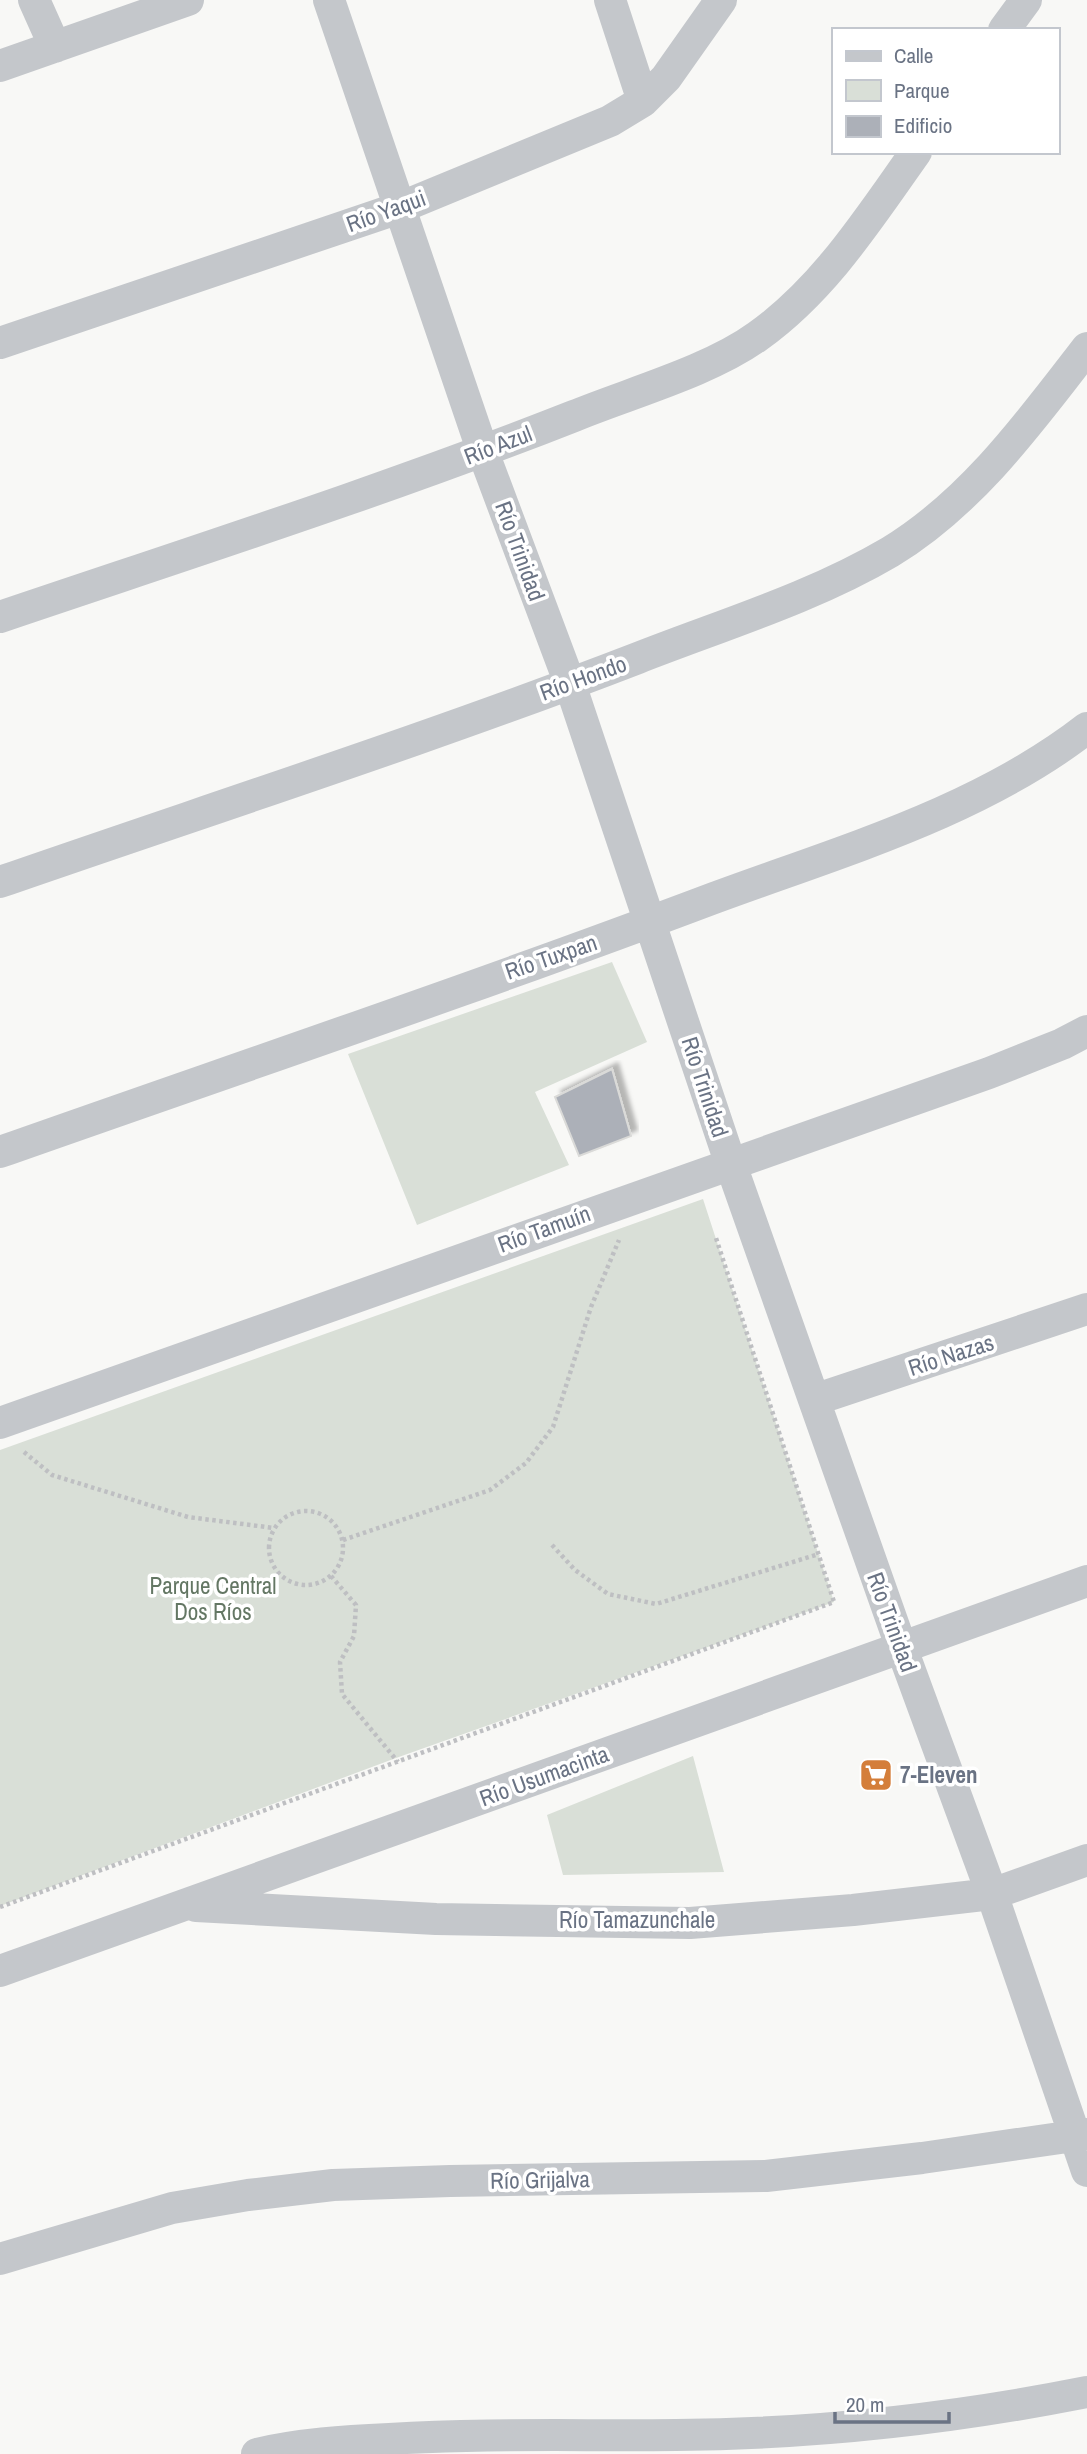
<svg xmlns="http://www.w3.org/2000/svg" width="1087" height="2454" font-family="'Archivo Narrow',sans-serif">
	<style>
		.green { fill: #d9dfd7 }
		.building { fill: #acb0b8; stroke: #dadad8; stroke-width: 2; filter: url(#shadow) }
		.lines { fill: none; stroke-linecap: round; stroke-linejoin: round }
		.path { stroke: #bebfc2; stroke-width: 4.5; stroke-dasharray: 3.5 3.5; stroke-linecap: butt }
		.minor { stroke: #c4c7cb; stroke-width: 32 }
		.labels { text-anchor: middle; stroke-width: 7; stroke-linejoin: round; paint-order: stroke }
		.street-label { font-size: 23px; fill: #6a7384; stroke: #fff }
		.park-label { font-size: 23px; fill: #647764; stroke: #fff }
		.poi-label { font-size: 23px; font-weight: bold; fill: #6a7384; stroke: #fff; text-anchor: start }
	</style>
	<defs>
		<filter id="shadow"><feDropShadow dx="6" dy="-6" stdDeviation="2" flood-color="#0004"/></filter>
	</defs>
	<rect width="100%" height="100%" fill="#f8f8f6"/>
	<path class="green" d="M612,962L647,1042L535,1092L569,1165L417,1225L348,1054Z
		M703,1199L834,1602L396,1758L0,1906V1450Z
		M693,1756L724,1872L563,1875L547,1815Z"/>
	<path class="building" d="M612,1069L631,1136L579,1156L555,1097Z"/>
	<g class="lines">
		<path class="path" d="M24,1452L52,1475L188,1517L274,1528
			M269 1548a37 37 0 1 1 74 0a37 37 0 1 1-74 0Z
			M343,1540L490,1490L526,1463L553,1427L591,1307L619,1240
			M552,1545L575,1570L608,1594L656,1604L819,1554
			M331,1576L356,1605L354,1636L340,1662L342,1694L398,1762
			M0,1907L834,1602L716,1238"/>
		<path class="minor" d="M34,0L55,47
			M329,0L483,452L570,684L730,1162L902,1649L992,1894L1087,2171
			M610,0L643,101
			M1004,30L1026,0
			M0,66L188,0
			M0,343L399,208L610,121L643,101L666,78L721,0
			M0,617C192,552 386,490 574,416C630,393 710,371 758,336C825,288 869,218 916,152
			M0,882C213,808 428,739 638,658C722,625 812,598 890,552C971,503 1030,422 1087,348
			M0,1152C238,1068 478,987 714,898C841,851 979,812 1087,728
			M814,1400L1087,1309
			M0,1423L989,1073L1062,1044L1087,1031
			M196,1906L436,1919L690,1923L853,1910L992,1894L1087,1860
			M0,1971L1087,1581
			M0,2259L172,2208L248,2195L333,2185L450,2181L766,2176L922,2158L1087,2134
			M257,2454C299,2444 345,2441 389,2439C484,2433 580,2436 676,2435C814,2434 951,2419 1087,2392"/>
	</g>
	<defs>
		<symbol id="supermarket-square" viewBox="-11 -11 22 22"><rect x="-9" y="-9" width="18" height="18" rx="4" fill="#d47e3a" stroke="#fff"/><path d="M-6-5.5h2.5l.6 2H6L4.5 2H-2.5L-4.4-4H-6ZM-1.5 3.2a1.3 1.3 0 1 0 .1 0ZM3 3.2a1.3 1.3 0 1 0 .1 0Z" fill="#fff"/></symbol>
	</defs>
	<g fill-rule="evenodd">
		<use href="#supermarket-square" x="857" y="1756" width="38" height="38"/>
	</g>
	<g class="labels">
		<g class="street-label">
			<text transform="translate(386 211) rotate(-20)" y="8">Río Yaqui</text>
			<text transform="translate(498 445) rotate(-21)" y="8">Río Azul</text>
			<text transform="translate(520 551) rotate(70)" y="8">Río Trinidad</text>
			<text transform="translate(583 678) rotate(-20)" y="8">Río Hondo</text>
			<text transform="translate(551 957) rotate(-19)" y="8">Río Tuxpan</text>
			<text transform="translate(705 1087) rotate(72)" y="8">Río Trinidad</text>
			<text transform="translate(544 1229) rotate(-20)" y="8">Río Tamuín</text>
			<text transform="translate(951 1355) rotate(-18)" y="8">Río Nazas</text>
			<text transform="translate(892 1622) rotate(70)" y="8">Río Trinidad</text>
			<text transform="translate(544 1776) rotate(-20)" y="8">Río Usumacinta</text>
			<text x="637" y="1928">Río Tamazunchale</text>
			<text transform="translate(540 2180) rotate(-1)" y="8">Río Grijalva</text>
		</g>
		<g class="park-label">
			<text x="213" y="1594">Parque Central<tspan x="213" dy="26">Dos Ríos</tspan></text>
		</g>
		<g class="poi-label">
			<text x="900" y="1783">7-Eleven</text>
		</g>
	</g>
	<rect x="832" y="28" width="228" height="126" fill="#ffffff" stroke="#c3c7ce" stroke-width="2"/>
	<rect x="846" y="51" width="35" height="10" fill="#c4c7cb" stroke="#c3c7ce" stroke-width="2"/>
	<text x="894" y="63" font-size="21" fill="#6a7384">Calle</text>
	<rect x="846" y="80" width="35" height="21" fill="#d9dfd7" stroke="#c3c7ce" stroke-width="2"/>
	<text x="894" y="98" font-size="21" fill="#6a7384">Parque</text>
	<rect x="846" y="116" width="35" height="21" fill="#acb0b8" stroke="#c3c7ce" stroke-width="2"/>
	<text x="894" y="133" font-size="21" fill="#6a7384">Edificio</text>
	<path d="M835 2412v10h114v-10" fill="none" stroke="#6a7384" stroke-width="3.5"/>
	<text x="846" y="2412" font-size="21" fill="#6a7384" stroke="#ffffff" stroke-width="5" paint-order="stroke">20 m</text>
</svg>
